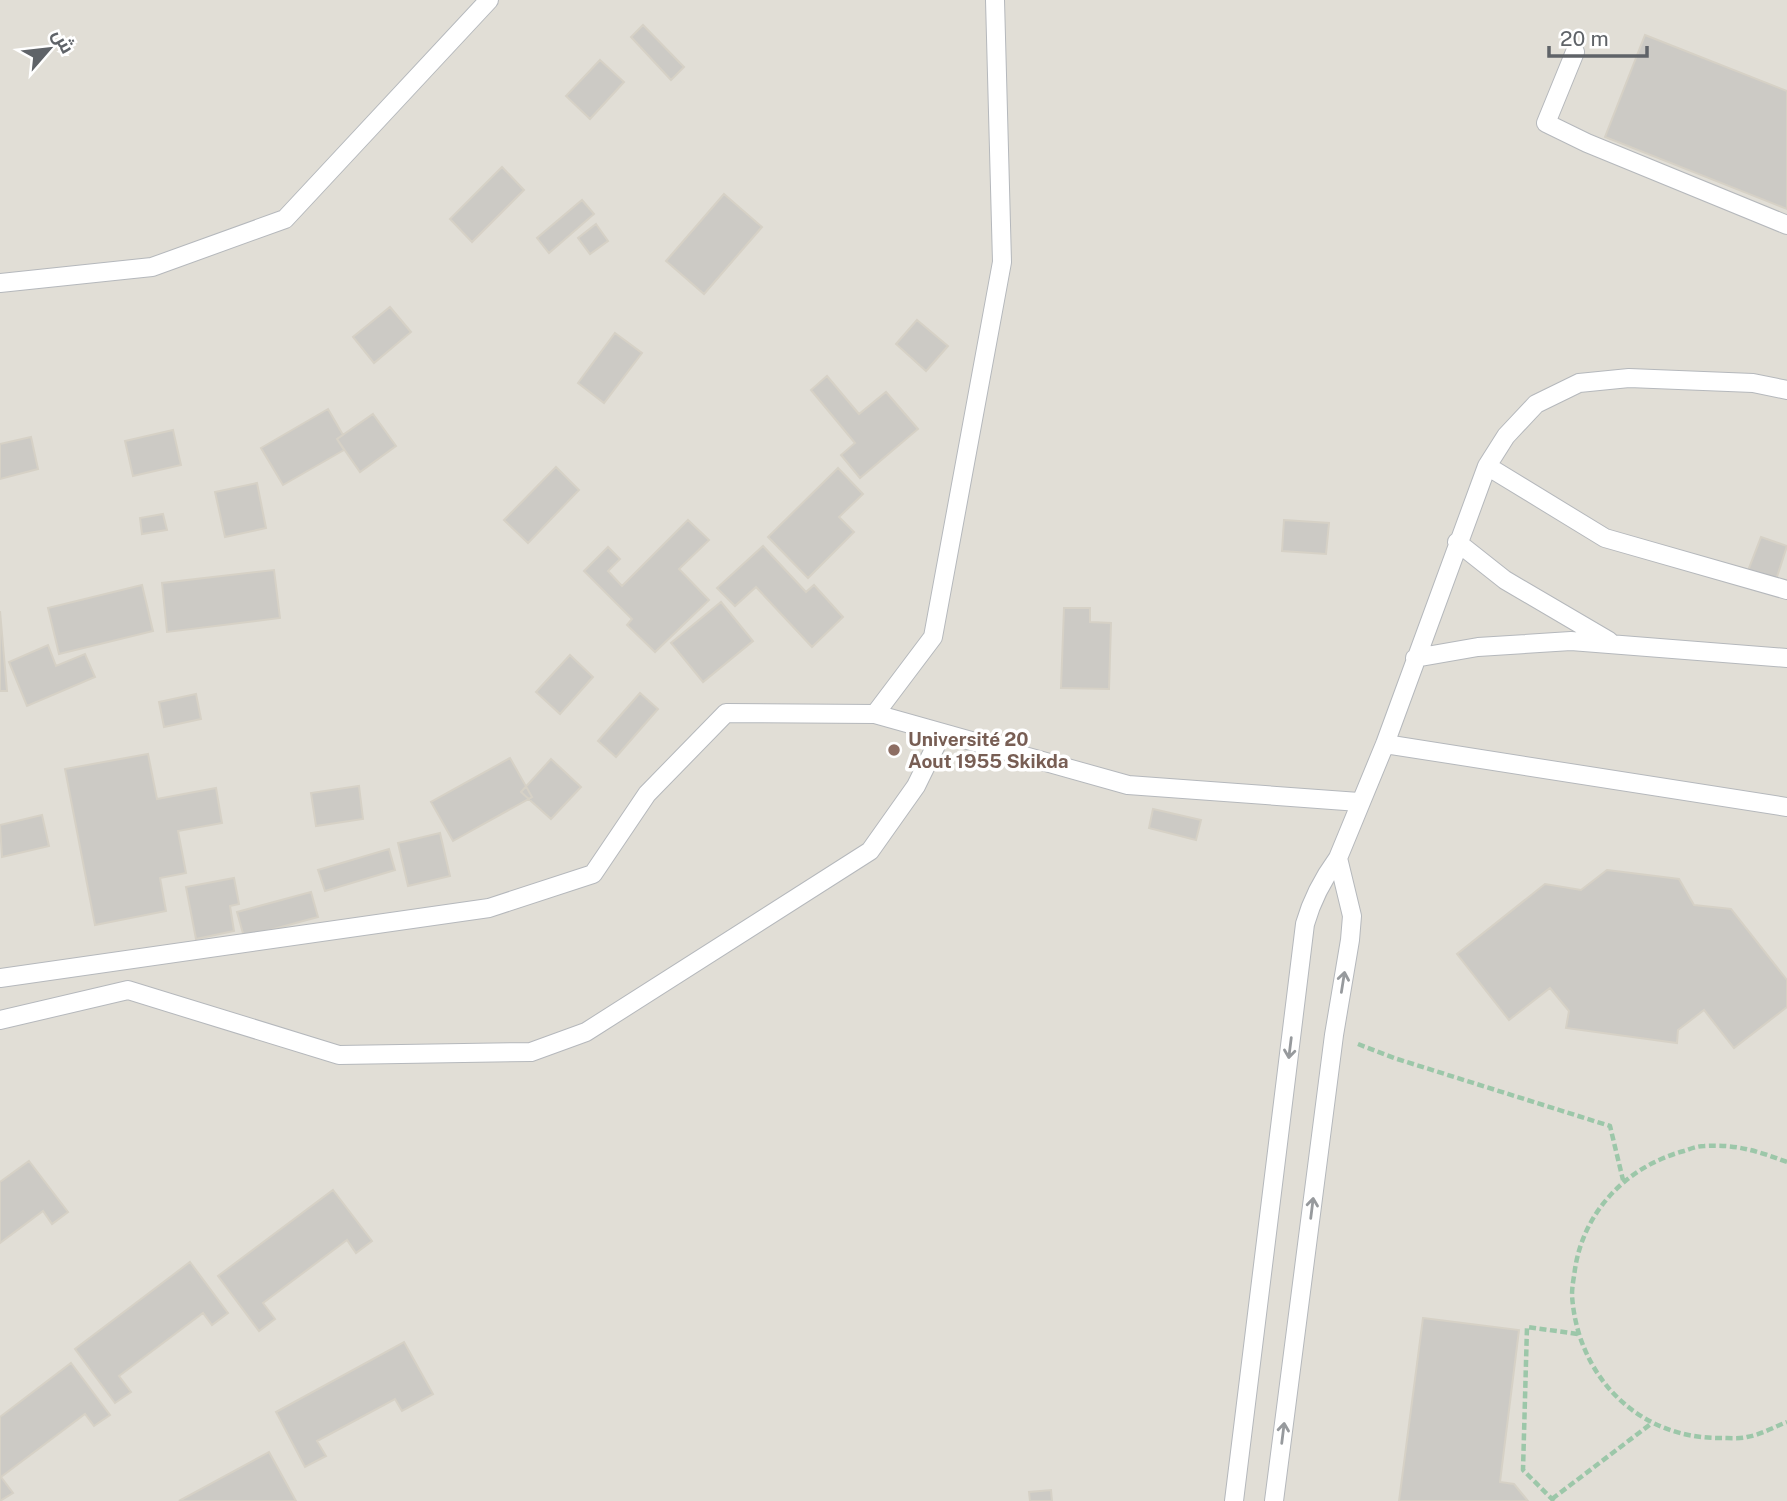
<svg xmlns="http://www.w3.org/2000/svg" width="1787" height="1501" font-family="'Public Sans',Cairo,sans-serif">
	<style>
		.education { fill: #e1ded6 }
		.building { fill: #cccac5; stroke: #d6d1c6; stroke-width: 2 }
		.lines { fill: none; stroke-linecap: round; stroke-linejoin: round }
		.lane-casing { stroke: #b5b8bc; stroke-width: 20 }
		.path { stroke: #9cc7a9; stroke-width: 4.5; stroke-dasharray: 7 3.5; stroke-linecap: butt }
		.lane { stroke: #fff; stroke-width: 18 }
		.oneway { stroke: #979a9d }
		.education-dot { fill: #8d6e63; stroke: #fff; stroke-width: 2.5 }
		.labels { text-anchor: middle; stroke-width: 7; stroke-linejoin: round; paint-order: stroke }
		.education-label { font-size: 19px; font-weight: bold; fill: #785e54; stroke: #fff; text-anchor: start }
	</style>
	<rect width="100%" height="100%" fill="#f1efe8"/>
	<path class="education" d="M0,0H1787V1501H0Z"/>
	<path class="building" d="M643,25L684,67L671,80L631,37Z
		M1645,35L1787,91V209L1605,137Z
		M600,60L624,82L590,119L566,96Z
		M502,167L524,190L472,242L450,219Z
		M724,194L762,227L704,294L666,261Z
		M582,200L594,214L549,253L537,238Z
		M596,224L608,241L590,254L578,238Z
		M390,307L411,332L374,363L353,337Z
		M917,320L948,346L926,371L896,344Z
		M615,333L642,353L604,403L578,383Z
		M827,376L859,414L886,392L918,429L860,478L841,455L855,443L811,390Z
		M328,409L343,435L337,439L344,450L283,485L261,448Z
		M373,414L396,446L360,472L337,439Z
		M173,430L181,465L133,476L125,441Z
		M31,437L38,469L0,479V444Z
		M556,467L579,490L528,543L504,520Z
		M838,468L863,494L839,517L854,532L808,578L768,537Z
		M257,483L266,528L225,537L215,492Z
		M163,514L167,530L142,534L140,518Z
		M688,520L709,540L679,569L709,600L655,652L627,625L632,619L584,571L608,547L620,559L608,571L622,586Z
		M1284,520L1329,523L1326,554L1282,551Z
		M1761,537L1787,546L1774,586L1746,576Z
		M763,546L806,592L814,585L843,617L812,647L756,587L735,606L717,588Z
		M274,570L280,618L167,632L162,583Z
		M142,585L153,631L59,654L48,608Z
		M721,602L753,641L703,682L671,643Z
		M1064,608H1090V622L1111,623L1109,689L1061,688Z
		M0,611L7,691H0Z
		M48,645L56,666L85,654L95,677L27,706L9,662Z
		M570,655L593,677L560,714L536,692Z
		M640,693L658,709L616,757L598,741Z
		M196,694L201,719L164,727L159,702Z
		M148,754L157,799L216,788L222,823L178,831L186,873L160,878L166,911L95,925L65,769Z
		M510,758L532,797L453,841L431,802Z
		M551,759L581,787L551,819L521,792Z
		M359,786L363,819L316,826L311,793Z
		M1153,809L1201,820L1196,840L1149,828Z
		M42,815L49,846L2,857L0,825Z
		M440,833L450,876L408,886L398,843Z
		M389,849L395,870L325,891L318,870Z
		M1607,870L1679,879L1694,905L1731,909L1787,980V1007L1734,1048L1704,1010L1678,1030L1677,1043L1566,1028L1569,1011L1550,988L1509,1020L1457,954L1545,884L1581,890Z
		M234,878L239,904L230,906L234,931L196,939L186,887Z
		M311,892L318,917L244,937L237,912Z
		M29,1161L68,1212L52,1224L43,1211L0,1243V1182Z
		M333,1190L372,1241L356,1253L347,1240L263,1303L275,1319L259,1331L218,1276Z
		M190,1262L228,1313L212,1325L203,1313L119,1376L131,1392L115,1403L75,1349Z
		M1423,1318L1519,1330L1500,1482L1514,1484L1528,1501H1399Z
		M404,1342L433,1394L402,1411L395,1399L317,1441L326,1456L305,1467L276,1412Z
		M71,1363L110,1415L94,1426L85,1414L1,1477L13,1493L0,1501V1417Z
		M269,1452L296,1501H179Z
		M1051,1490L1052,1501H1030L1029,1492Z"/>
	<g class="lines">
		<defs>
			<path id="lane" d="M1575,52L1546,123L1587,143L1787,225
				M0,283L152,267L285,219L489,0
				M1487,466L1506,436L1536,404L1579,383L1629,378L1753,383L1787,390
				M1457,542L1505,580L1609,641
				M1415,658L1478,647L1571,641L1787,658
				M875,714L933,637L1002,262L995,0
				M1385,744L1787,807
				M1338,858L1385,744L1487,466L1605,538L1787,590
				M0,978L489,908L593,874L647,794L726,713L875,714L1128,785L1359,802
				M0,1020L128,990L339,1055L531,1052L586,1032L870,851L916,786L942,733
				M1234,1501L1305,924C1312,899 1322,880 1338,858L1352,916L1350,940L1334,1035L1274,1501"/>
		</defs>
		<use href="#lane" class="lane-casing"/>
		<path class="path" d="M1358,1044L1394,1058L1610,1126L1623,1180
			M1787,1162C1757,1151 1737,1144 1704,1146C1697,1146 1690,1149 1684,1151C1628,1166 1584,1210 1575,1269C1574,1277 1572,1286 1572,1295C1577,1376 1638,1439 1721,1438C1729,1438 1739,1439 1747,1437C1760,1435 1774,1427 1787,1422
			M1552,1499L1652,1423
			M1554,1501L1523,1470L1527,1327L1578,1334"/>
		<use href="#lane" class="lane"/>
	</g>
	<defs><path id="oneway-shaft" d="M-6 0H5M1.5-3L5.5 0L1.5 3" fill="none" stroke-width="1.6" stroke-linecap="round" stroke-linejoin="round" transform="scale(1.75)"/></defs>
	<g class="oneway">
		<use href="#oneway-shaft" transform="translate(1343 982) rotate(-81)"/>
		<use href="#oneway-shaft" transform="translate(1290 1048) rotate(97)"/>
		<use href="#oneway-shaft" transform="translate(1312 1208) rotate(-83)"/>
		<use href="#oneway-shaft" transform="translate(1283 1433) rotate(-83)"/>
	</g>
	<circle class="education-dot" cx="894" cy="750" r="7"/>
	<g class="labels">
		<g class="education-label">
			<text x="908" y="746">Université 20<tspan x="908" dy="22">Aout 1955 Skikda</tspan></text>
		</g>
	</g>
	<g transform="translate(49 49) rotate(62)" stroke="#ffffff" stroke-width="5" paint-order="stroke">
	<path d="M0-5L12 26L0 18L-12 26Z" fill="#5f6368"/>
	<text y="-10" font-size="19" font-weight="bold" text-anchor="middle" fill="#5f6368">ش</text>
	</g>
	<path d="M1549 46v10h98v-10" fill="none" stroke="#5f6368" stroke-width="3.5"/>
	<text x="1560" y="46" font-size="21" fill="#5f6368" stroke="#ffffff" stroke-width="5" paint-order="stroke">20 m</text>
</svg>
